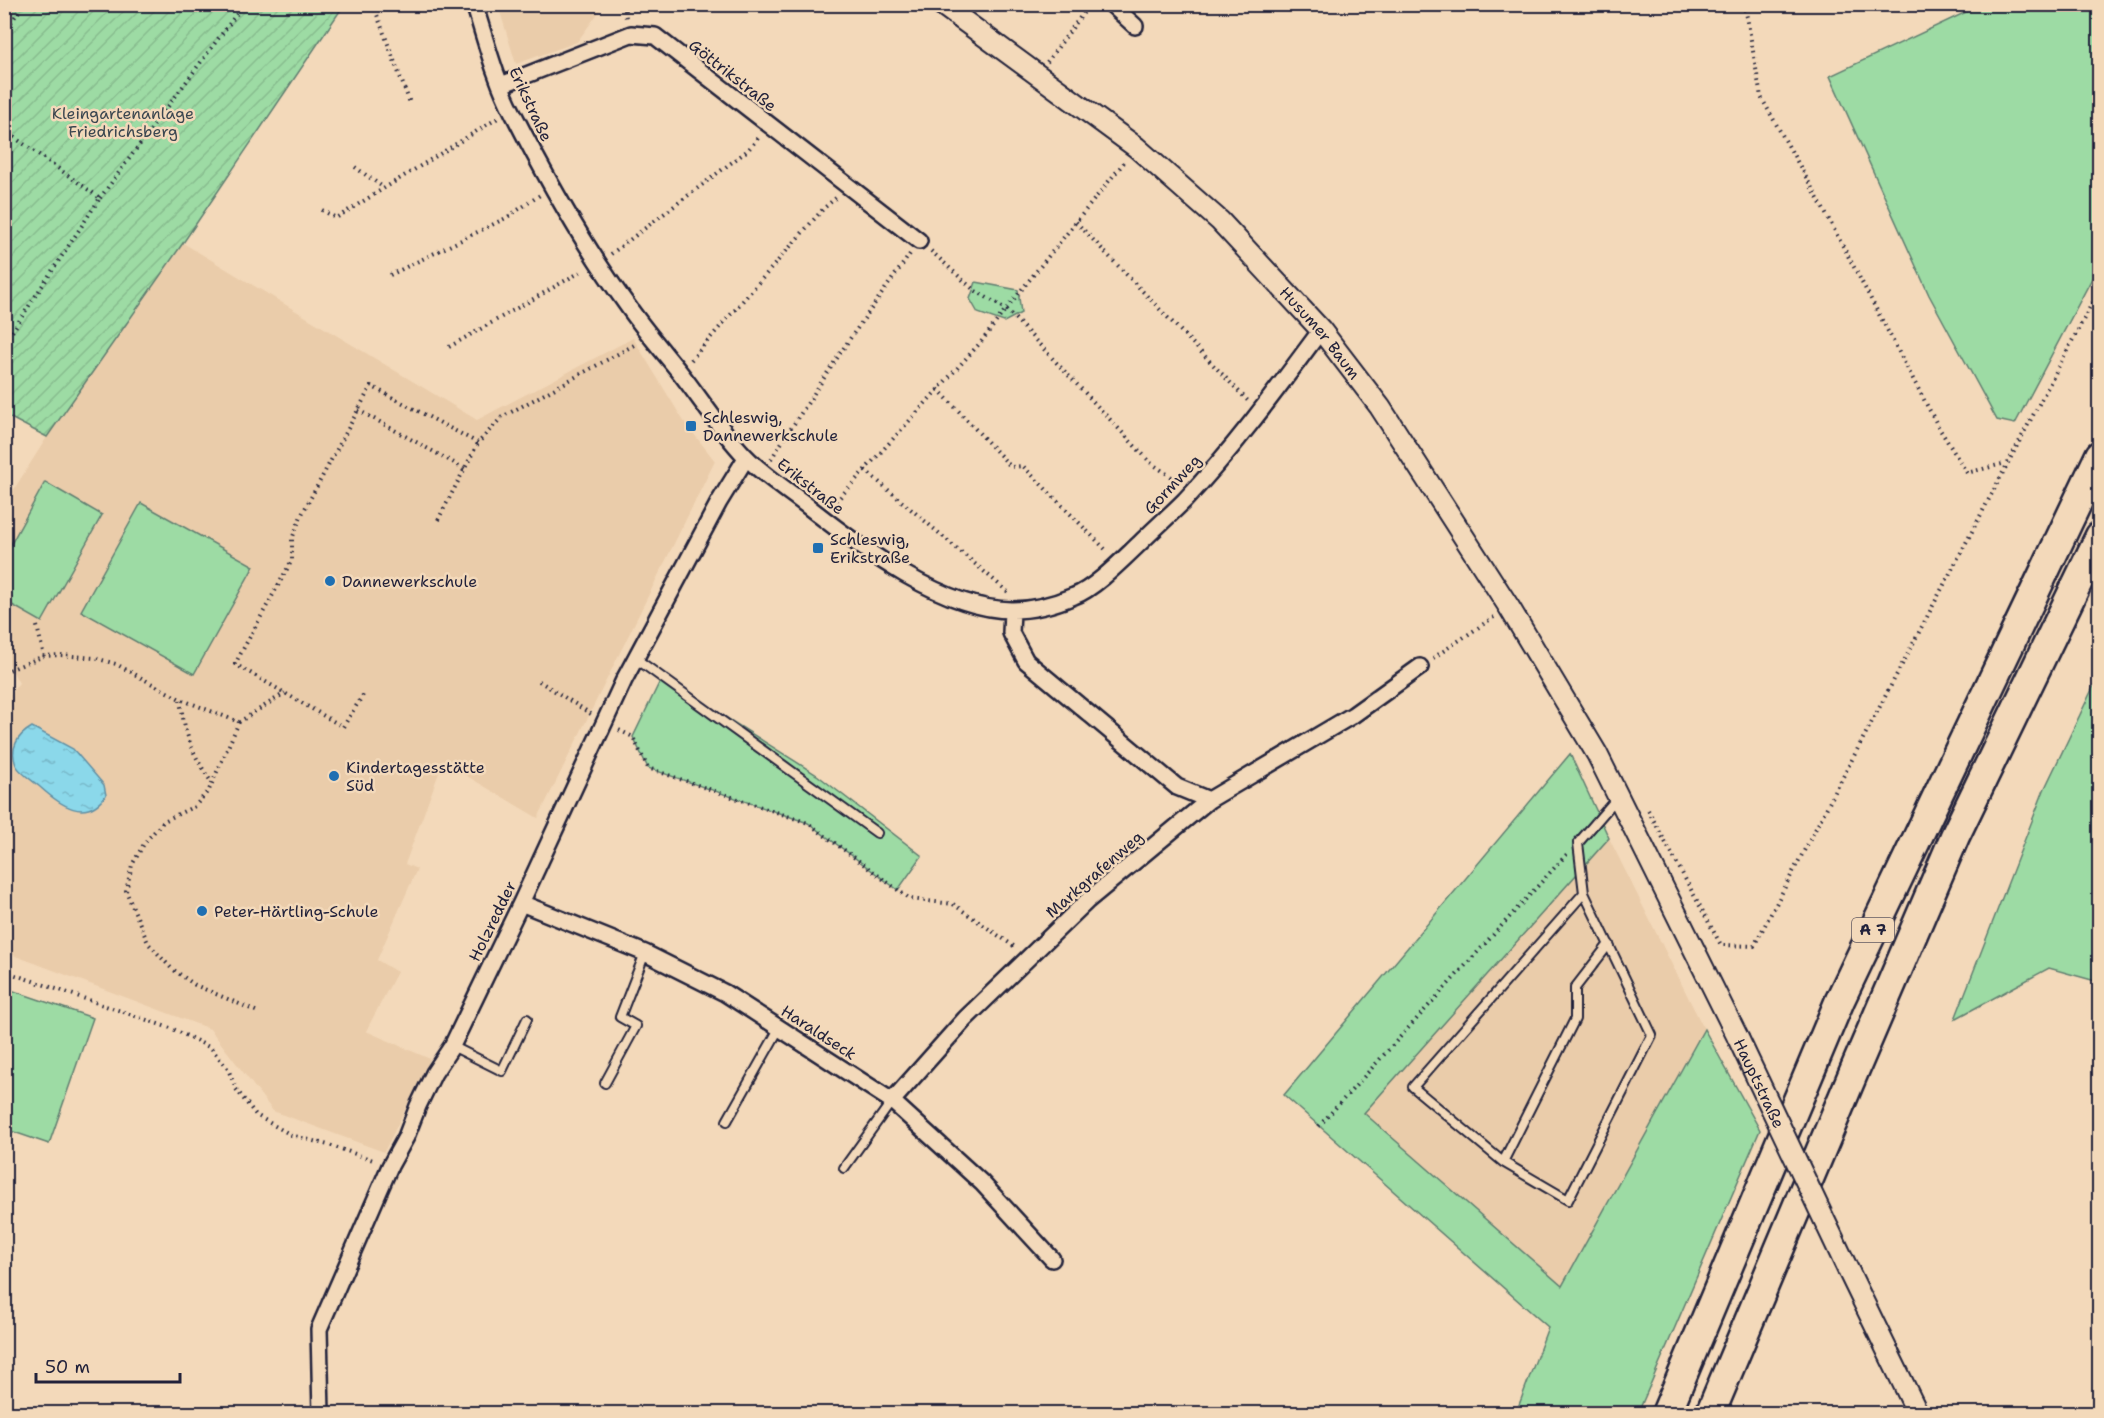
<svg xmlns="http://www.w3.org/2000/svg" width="2104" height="1418" font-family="'Shantell Sans',sans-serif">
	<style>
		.built { fill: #eaccaa }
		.green { fill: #9ddba4; stroke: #607e70; stroke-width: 1.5 }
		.garden { fill: url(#garden-furrows); stroke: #607e70; stroke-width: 1.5 }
		.water { fill: url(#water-ripples); stroke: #618fa4; stroke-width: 1.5 }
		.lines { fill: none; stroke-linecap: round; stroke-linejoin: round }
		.service-casing { stroke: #22223b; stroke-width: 12 }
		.minor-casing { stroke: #22223b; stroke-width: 20 }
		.tertiary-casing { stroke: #22223b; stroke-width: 24 }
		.motorway-casing { stroke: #22223b; stroke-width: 33 }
		.path { stroke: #22223b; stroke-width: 4; stroke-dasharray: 1.5 4.5; stroke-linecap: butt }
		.service { stroke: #f3d9ba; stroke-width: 8 }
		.minor { stroke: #f3d9ba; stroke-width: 15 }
		.tertiary { stroke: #f3d9ba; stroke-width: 20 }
		.motorway { stroke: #f3d9ba; stroke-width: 28 }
		.tertiary-bridge-casing { stroke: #22223b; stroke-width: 24; stroke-linecap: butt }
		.tertiary-bridge { stroke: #f3d9ba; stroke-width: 20 }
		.poi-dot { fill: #1f6fb2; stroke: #f3d9ba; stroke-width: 2 }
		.labels { text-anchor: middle; stroke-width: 5; stroke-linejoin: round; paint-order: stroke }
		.shield { fill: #f3d9ba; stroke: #615961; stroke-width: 1.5 }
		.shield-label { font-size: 15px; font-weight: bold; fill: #22223b }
		.street-label { font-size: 16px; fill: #22223b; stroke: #f3d9ba }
		.park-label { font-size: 16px; fill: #3b4750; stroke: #f3d9ba }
		.poi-label { font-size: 16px; fill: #22223b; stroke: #f3d9ba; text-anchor: start }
	</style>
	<defs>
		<pattern id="garden-furrows" width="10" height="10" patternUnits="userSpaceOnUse" patternTransform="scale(1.5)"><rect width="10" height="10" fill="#9ddba4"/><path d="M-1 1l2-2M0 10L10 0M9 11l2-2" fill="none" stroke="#87bc8e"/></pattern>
		<pattern id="water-ripples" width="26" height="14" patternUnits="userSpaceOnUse" patternTransform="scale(1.5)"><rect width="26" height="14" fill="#8bd8ea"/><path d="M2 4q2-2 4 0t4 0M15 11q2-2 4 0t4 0" fill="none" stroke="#78b9ca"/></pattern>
	</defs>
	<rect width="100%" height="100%" fill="#f3d9ba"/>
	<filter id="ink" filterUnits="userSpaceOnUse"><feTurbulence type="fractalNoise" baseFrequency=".0167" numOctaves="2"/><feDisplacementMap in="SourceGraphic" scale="12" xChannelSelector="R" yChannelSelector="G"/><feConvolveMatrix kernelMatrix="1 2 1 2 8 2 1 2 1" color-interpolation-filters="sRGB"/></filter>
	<g filter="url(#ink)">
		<path class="built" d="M498,5V4L604,5L577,42L516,64Z
			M183,243L477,420L633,338L683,420L715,461L538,818L443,762L405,864L417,869L377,960L397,972L366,1031L430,1059L384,1152L273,1111L210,1029L5,952V701L19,683L5,657L4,505L47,437Z
			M1609,838L1704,1029L1562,1286L1363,1113Z"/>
		<path class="green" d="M1981,5H2099V265L2015,424L1997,420L1929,295L1830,76Z
			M976,282L1018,290L1021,313L1004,322L978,313L970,299Z
			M45,482L102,515L42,622L5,601V555Z
			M141,503L254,566L194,674L81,611Z
			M662,677L817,775L922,856L898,890L808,823L648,768L633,737Z
			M2098,677L2099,982L2049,968L1955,1019L2044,790Z
			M1570,754L1609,838L1364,1113L1562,1286L1704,1029L1760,1130L1638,1413H1516L1548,1327L1284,1095Z
			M5,988L93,1018L49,1144L5,1129Z"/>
		<path class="garden" d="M4,5H344L183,243L47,437L5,415Z"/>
		<path class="water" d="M32,727L73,749L104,785L106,795C86,824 60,805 40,787C33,781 20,773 16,765C9,748 18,735 32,727Z"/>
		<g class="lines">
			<defs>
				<path id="service" d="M635,658L877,833
					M1584,893L1413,1087L1503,1162L1568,1200L1652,1035L1584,893L1578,843L1617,798
					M452,1046L502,1071L527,1019
					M605,1083L636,1026L620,1017L645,953
					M727,1121L780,1027
					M1503,1162L1575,1019V988L1609,944
					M844,1168L892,1101"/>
				<path id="minor" d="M474,4C486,41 495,79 513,113C546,178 584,246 627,305C643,328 661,349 678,370C701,399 720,430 745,456C764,476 789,491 810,508C862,549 944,610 1012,610C1033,610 1055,604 1074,596C1094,589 1123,559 1139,544C1154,529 1170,515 1185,500C1235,447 1278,388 1321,330
					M1111,4L1135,26
					M501,85L631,34L655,36L919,241
					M1012,610L1011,633L1026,661L1177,787L1209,800
					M521,903L645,953L725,993L892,1101L982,1183L1052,1259
					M892,1101L965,1019L1087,901L1209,800L1353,715L1420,667
					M321,1414L319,1329L390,1166L406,1137L418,1106L434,1073L452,1046L521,903L624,680L719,502L746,458"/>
				<g id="tertiary">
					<path id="s1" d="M941,4L1136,147L1220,221L1321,330L1380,407L1509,607L1597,754L1738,1038"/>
					<path d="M1849,1272L1918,1414"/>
				</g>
				<path id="motorway" d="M1666,1414L1840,1000L2100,455
					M1710,1414L1855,1069L1955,836L2100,536"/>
			</defs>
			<use href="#service" class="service-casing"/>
			<use href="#minor" class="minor-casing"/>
			<use href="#tertiary" class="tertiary-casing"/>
			<use href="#motorway" class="motorway-casing"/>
			<path class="path" d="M373,4L410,103
				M624,4L626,18
				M1743,4L1747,17L1761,97L1817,197L1939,428L1967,473L2006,463
				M4,32L24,4
				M1047,62L1090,4
				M4,130L100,198L4,344
				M355,167L384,188
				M100,198L244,4
				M322,210L336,218L498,118
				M1076,222L1248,401
				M931,251L974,290L1006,309L1126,160
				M611,254L748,150L760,136
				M390,275L506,218L540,195
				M449,347L584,270
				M691,360L824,208L838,196
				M938,389L1011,467L1023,466L1108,552
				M358,410L465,469
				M771,459L849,340L910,254
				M865,470L1008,592
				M832,506L981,342L1006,309L1151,463L1179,482
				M438,520L478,443
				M37,626L44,656
				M1433,658L1494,617
				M4,672L44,656L60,655L95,658L116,664L180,699L239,722L285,693
				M539,681L591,714
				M363,695L343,727L235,664L292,560V539L301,516L371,386L478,443L502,417L636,344
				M180,700C185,735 192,754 212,783
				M239,722L209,790L195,806L164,821L145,842L132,865L126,891L148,943L171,968L195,985L258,1012
				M619,730L633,737L648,768L808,823L910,899L953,904L1015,947
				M1648,810L1721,945L1754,946L2100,288
				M4,971L173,1029L211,1048L228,1069L236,1089L256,1115L291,1135L332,1146L376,1161
				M1319,1126L1567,854"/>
			<use href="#service" class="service"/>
			<use href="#minor" class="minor"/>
			<use href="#tertiary" class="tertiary"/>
			<use href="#motorway" class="motorway"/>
			<defs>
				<g id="tertiary-bridge">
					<path id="s2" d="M1738,1038L1849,1272"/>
				</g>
			</defs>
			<use href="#tertiary-bridge" class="tertiary-bridge-casing"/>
			<use href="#tertiary-bridge" class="tertiary-bridge"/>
		</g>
	</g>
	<g class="poi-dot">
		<rect x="685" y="420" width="12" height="12" rx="3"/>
		<rect x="812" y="542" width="12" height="12" rx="3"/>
		<circle cx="330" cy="581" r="6"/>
		<circle cx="334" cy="776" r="6"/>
		<circle cx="202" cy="911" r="6"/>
	</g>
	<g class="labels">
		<rect class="shield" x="1852" y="918" width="42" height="24" rx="4.5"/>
		<g class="shield-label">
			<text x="1873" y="935">A 7</text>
		</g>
		<g class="street-label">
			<text transform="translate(733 75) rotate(38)" y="6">Göttrikstraße</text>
			<text transform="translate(531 104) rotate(65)" y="6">Erikstraße</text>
			<text dy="6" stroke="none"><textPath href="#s1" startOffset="504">Husumer Baum</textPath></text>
			<text transform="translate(1172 484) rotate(-47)" y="6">Gormweg</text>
			<text transform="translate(811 486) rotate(38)" y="6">Erikstraße</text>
			<text transform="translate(1094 874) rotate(-41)" y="6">Markgrafenweg</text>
			<text transform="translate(492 921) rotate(-64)" y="6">Holzredder</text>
			<text transform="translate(819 1032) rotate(33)" y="6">Haraldseck</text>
			<text dy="6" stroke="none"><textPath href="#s2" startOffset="50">Hauptstraße</textPath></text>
		</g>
		<g class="park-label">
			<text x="123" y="119">Kleingartenanlage<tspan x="123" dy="18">Friedrichsberg</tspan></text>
		</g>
		<g class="poi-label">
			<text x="703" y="423">Schleswig,<tspan x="703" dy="18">Dannewerkschule</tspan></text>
			<text x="830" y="545">Schleswig,<tspan x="830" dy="18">Erikstraße</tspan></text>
			<text x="342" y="587">Dannewerkschule</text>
			<text x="346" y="773">Kindertagesstätte<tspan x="346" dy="18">Süd</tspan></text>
			<text x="214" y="917">Peter-Härtling-Schule</text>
		</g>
	</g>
	<rect width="2104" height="1418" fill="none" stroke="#f3d9ba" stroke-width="24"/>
	<rect x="12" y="12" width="2080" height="1394" fill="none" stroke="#22223b" stroke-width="2" filter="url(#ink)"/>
	<path d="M36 1373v9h144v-9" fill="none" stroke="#22223b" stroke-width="3"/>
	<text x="45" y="1373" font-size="18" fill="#22223b" stroke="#f3d9ba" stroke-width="4.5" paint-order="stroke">50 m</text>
</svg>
